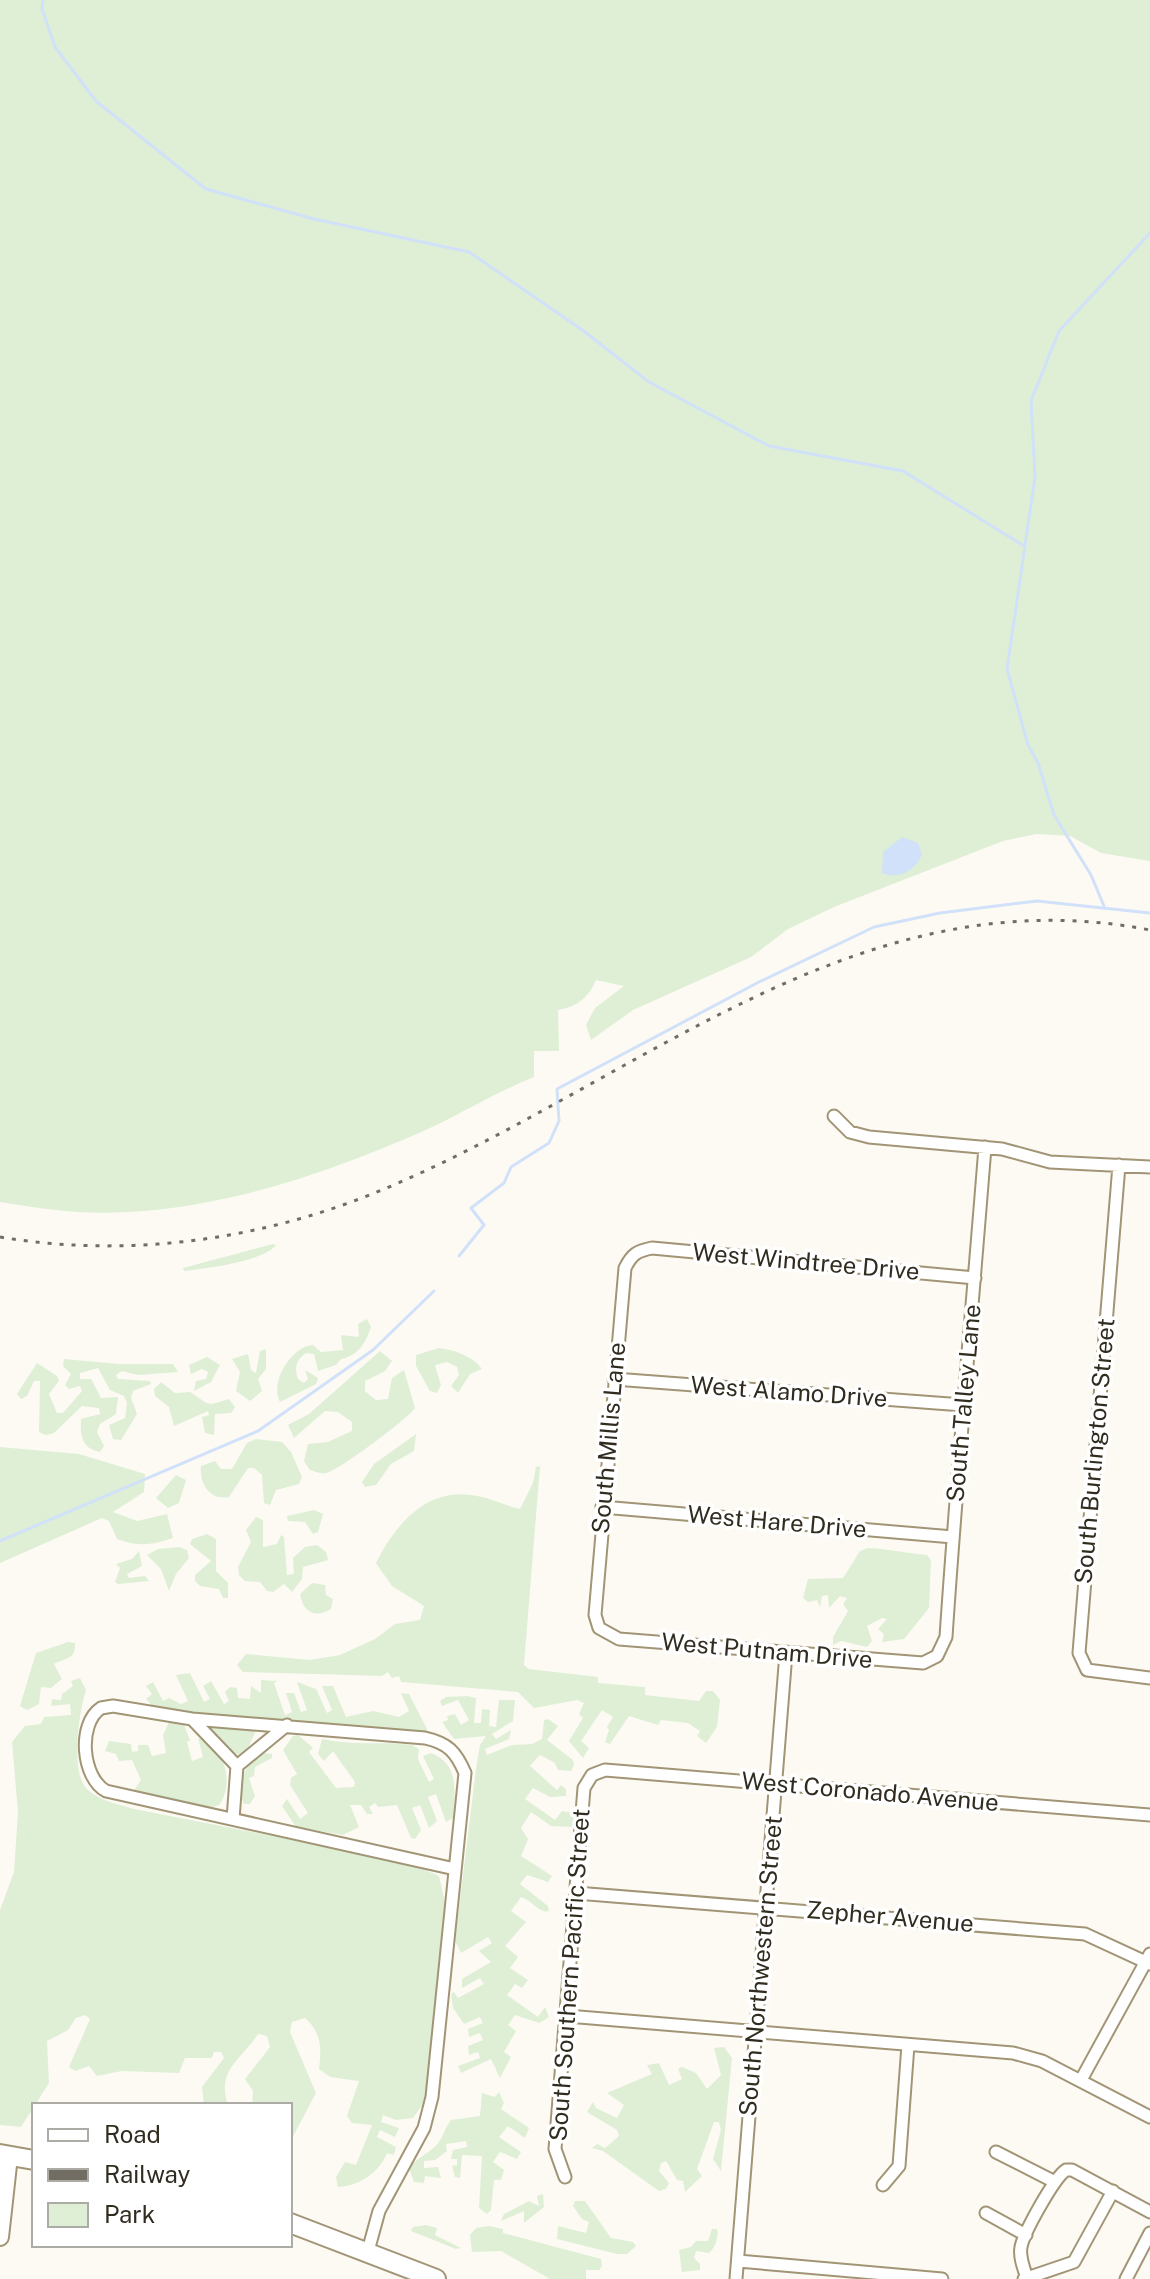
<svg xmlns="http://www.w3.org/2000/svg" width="1150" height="2279" font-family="'Public Sans',sans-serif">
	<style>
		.green { fill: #deefd5 }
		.water { fill: #d1e1f9 }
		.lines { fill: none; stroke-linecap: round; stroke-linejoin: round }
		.stream { stroke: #d1e1f9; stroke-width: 3 }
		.street-casing { stroke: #a29576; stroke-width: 15 }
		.secondary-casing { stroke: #a29576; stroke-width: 20 }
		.primary-casing { stroke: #a29576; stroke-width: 22 }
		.street { stroke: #fff; stroke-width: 11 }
		.secondary { stroke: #fff; stroke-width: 16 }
		.primary { stroke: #fff; stroke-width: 18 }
		.rail { stroke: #716d62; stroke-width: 3; stroke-dasharray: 4 8; stroke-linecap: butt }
		.labels { text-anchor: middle; stroke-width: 7; stroke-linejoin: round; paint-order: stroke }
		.street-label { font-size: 24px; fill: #312c1f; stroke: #fff }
	</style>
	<rect width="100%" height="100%" fill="#fdfaf4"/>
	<path class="green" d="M0,0H1150V861L1101,853L1070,836L1036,834L1003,841L834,907L788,929L751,957L633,1010L591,1040L586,1025L595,1008L624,986L596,980C589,997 577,1007 558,1010L559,1051H534V1077C494,1093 458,1116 419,1133C327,1173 228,1207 127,1212C85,1215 41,1209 0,1202Z
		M273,1244L276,1245C262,1262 207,1268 184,1271L183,1268Z
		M367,1319L371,1327C365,1344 359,1355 341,1359L336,1365L318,1371L314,1354L306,1353C296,1360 294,1368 298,1379L304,1383L308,1379L305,1370L318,1378L316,1384L280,1402C269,1382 292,1346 313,1345L321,1352L343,1350L341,1335L359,1337L358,1324Z
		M439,1348C454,1350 473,1356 482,1369L470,1374L458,1393L451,1386L459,1375L457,1367L447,1362L435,1365L441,1385L437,1393L430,1391L416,1366V1355Z
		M266,1349V1369L258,1379L262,1391L250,1401L236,1391L240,1372L232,1359L248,1354L251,1370L256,1373L260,1351Z
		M380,1351L392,1361L385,1371L365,1381V1391L376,1400L388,1399L392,1378L404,1370L415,1408C409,1418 340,1469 329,1472C323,1475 316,1472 310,1470L304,1461L308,1444L328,1442L352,1431V1422L338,1412L325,1411L294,1438L288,1425L309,1414Z
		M207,1357L220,1365L211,1382L194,1391L196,1381L206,1379L208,1372L202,1369L191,1374L189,1365Z
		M64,1359L119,1364H173L178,1372L138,1375L122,1371L116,1375L118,1379L150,1381L151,1384L133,1391L131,1398L137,1414L121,1440L113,1439L109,1425L125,1418L127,1403L124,1396L110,1390L98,1368L80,1373V1379H91L101,1398L118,1397L116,1414L100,1424L97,1432L104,1446L100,1452C82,1449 80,1435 81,1419L100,1414L99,1408L82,1406L54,1433L46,1435L39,1432L40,1381H34L27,1396L21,1399L17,1394L37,1363L57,1376L59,1381L49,1394L57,1413H63L82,1391L80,1386L69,1389L65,1385L71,1374L63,1366Z
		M161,1382L175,1393L190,1392C211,1405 203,1407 229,1399L235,1407L231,1413L215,1414L214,1435L205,1433L202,1417L209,1415L208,1411L174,1426L169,1407L155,1396L154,1389Z
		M416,1434L414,1451L391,1464L376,1485L365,1487L362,1482L374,1464Z
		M256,1439L282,1442L291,1452L302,1477L299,1484L276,1490L270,1505L264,1503L262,1475L254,1468H248L229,1497C211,1501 199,1485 201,1466L215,1461L221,1469H232L247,1443Z
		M0,1447L79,1454L145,1474L144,1492L113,1512L137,1521L167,1514L173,1538C152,1545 139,1547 117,1539L109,1521L102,1518L0,1563Z
		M540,1466L524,1665L529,1669L598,1677V1683L645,1687V1695L699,1701L706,1691H713L720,1700L717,1727L706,1743L697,1736L700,1731L688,1723L661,1720L658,1725L629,1716L610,1744L605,1742L609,1730L607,1727L613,1717L602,1710L581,1741L589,1748L583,1758L569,1741L583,1718L579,1714L584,1703L577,1700L534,1708L518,1692L401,1682L399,1676L392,1678L388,1672L382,1676L243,1672L237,1665L246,1654L310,1660L340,1655L375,1639L395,1624L420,1620L424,1606L392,1586L376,1563C394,1527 425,1488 471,1495C488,1497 504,1505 520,1509L533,1483L536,1467Z
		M176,1475L186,1480L179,1503L168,1508L156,1498Z
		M314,1510L323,1514L318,1532L313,1534L305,1522L288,1521L287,1516Z
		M256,1517L263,1520V1547L277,1544L281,1535L284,1537L287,1575L294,1574L293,1558L305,1547L317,1545L326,1552L328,1560L303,1567L302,1579L292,1592L284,1584L273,1592L267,1591L260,1582L245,1581L239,1575L238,1567L251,1542L246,1530Z
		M207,1534L216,1539V1571L228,1583V1598H223L219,1589L200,1586L195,1581V1575L211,1561L190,1544L192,1539Z
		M179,1547L187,1550L189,1558L176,1574L169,1591L161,1569L147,1555L158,1549Z
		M868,1548C889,1549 906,1553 927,1555L931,1560L929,1608L904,1639L882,1642L884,1634L878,1629L887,1619L882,1618L867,1626L872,1641L867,1647L841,1641L833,1645V1637L848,1611L843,1604L847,1598L840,1596L829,1608L828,1595L822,1596L820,1607L817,1600L808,1602L803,1598L808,1579L843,1578L860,1551Z
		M139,1551L142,1566L127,1574L129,1578L145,1576L149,1581L118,1584L115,1582L120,1568L116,1564L132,1559Z
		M312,1583L325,1585L326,1595L333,1599L331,1609C315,1619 303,1612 300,1594Z
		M68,1642L75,1643C76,1660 65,1658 54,1664L62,1679L51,1688L41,1687L39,1704L27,1710L20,1706L36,1653Z
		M190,1673L204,1702L210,1699L203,1686L211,1681L224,1704L229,1701L225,1692L230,1687L237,1688L238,1698L250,1699L251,1686L261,1693V1680L278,1681L274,1683L285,1715L292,1712L286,1693H294L301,1712L307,1710L297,1682L316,1689L327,1713L332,1710L322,1686H333L346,1717L373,1711L399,1717L409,1711L401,1693L409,1694L427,1729L424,1737L187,1713L155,1709L146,1699L152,1694L146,1686L153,1682L163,1701L169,1698L181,1704L188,1701L176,1675Z
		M80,1678L86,1690C79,1711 70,1773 87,1789C99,1801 119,1804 134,1809L407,1862L439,1876L446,1907L426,2100L413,2118L396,2120L383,2115L381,2122L399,2128L395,2137L380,2130L377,2137L396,2147L394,2155L387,2153C379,2173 359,2186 338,2187L336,2177L345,2162L356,2165L372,2125L352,2123L347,2116L359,2081L330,2077L319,2069C322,2048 321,2032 305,2018L292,2022L290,2032L316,2093L290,2142V2105H252L253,2091L245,2079L270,2047L267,2036L258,2034C241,2060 216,2070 228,2105H204L202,2087L224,2058L221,2052H214L212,2058H185L179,2073L122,2071L97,2076L89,2066L75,2071L69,2067L90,2019L85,2015L76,2018L68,2030L47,2041L49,2083L21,2127L0,2125V1910L14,1872L18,1812L12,1742L25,1726L41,1724L44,1717L71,1715L70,1704L51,1706L52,1699L61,1700L62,1694L73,1686L71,1681Z
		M467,1696L476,1698L474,1723H481L482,1709L490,1710L489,1726L496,1727L499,1700H515L513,1721L492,1734L496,1739L511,1730L509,1739L485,1749L487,1755L512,1745L532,1744L542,1739L544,1720L548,1719L558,1726L547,1740L573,1760L574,1765L571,1771L558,1770L555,1763L540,1755L530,1766L557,1790L561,1785L566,1789V1796L550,1797L533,1788L525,1799L555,1820L562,1811L574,1813L572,1827L551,1826L531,1812L521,1828L528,1839L521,1856L552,1876L548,1882L527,1875L520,1884L548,1906L549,1911C539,1914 532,1900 521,1897L511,1911L526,1922L505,1946L518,1957L510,1968L528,1980L522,1988L515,1984L507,1995L538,2017L545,2007L549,2017L539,2023L515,2015L508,2025L516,2031L504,2052L511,2057L500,2078L491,2059L461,2073L458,2066L480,2058L478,2052L469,2055L468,2046L483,2040L480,2033L469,2037L468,2029L483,2023L480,2017L464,2024L453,2008L451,1994L454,1992L458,1998L484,1984L480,1978L462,1988V1979L491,1962L479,1951L492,1943L488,1937L461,1953L455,1941L476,1769L480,1745L486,1736L454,1739L442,1722L448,1720L447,1716L455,1714L461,1725L469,1720L458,1700L442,1706L440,1701L446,1697Z
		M169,1722L184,1725L190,1740L187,1742L192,1761L203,1757L198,1738C225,1745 235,1784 219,1805L204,1810L132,1793L141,1780L132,1760L119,1761L116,1754L105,1751L109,1741L131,1744L132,1752L138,1751V1745H148L152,1756L166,1753L163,1735Z
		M210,1723L257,1728L249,1746L241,1755L233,1753L210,1731Z
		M298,1735L313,1748L309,1752L336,1788L354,1787L355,1782L333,1751L324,1761L318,1754L322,1739C352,1746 381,1741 412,1745L419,1749L418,1759L429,1782L434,1779L423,1756L431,1753C460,1764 455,1793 453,1818L446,1822L436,1794L428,1797L437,1821L429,1828L420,1805L412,1808L421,1830L415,1839L411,1838L397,1805L378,1807L375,1803L369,1807L373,1814H367L361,1805H350L359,1827L343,1835L296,1827L282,1806L287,1799L300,1819L308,1813L290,1785L291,1778L297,1774L283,1750L293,1736Z
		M265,1753L272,1754V1758L255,1767L254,1776L249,1778L255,1796L250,1804H244C234,1787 246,1759 265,1753Z
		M724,2047L732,2058L721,2171L713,2159L721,2130L719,2122H714L697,2169L702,2176L685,2192L683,2181L677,2180L666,2161L661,2163L659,2171L669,2183L666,2189L659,2191L603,2151L592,2148L597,2144L605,2148L619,2136L617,2130L587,2112L593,2102L596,2108L617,2118L624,2105L607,2093L652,2074L647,2065L659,2063L669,2085L682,2079L678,2069L682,2067L696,2073L707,2089L721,2075L714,2048Z
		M499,2092L504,2103L501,2109L529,2128L525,2138L508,2126L499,2137L521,2152L517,2159L500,2152L493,2162L504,2170L501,2180H494L491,2210L487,2214L479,2208L482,2156L462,2155L460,2178L455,2177L452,2166L457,2165V2159H451L453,2150L467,2147L466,2141L446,2144L447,2151L435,2160L424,2161V2168L438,2167L441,2178L425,2176L424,2183L414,2182L409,2168C419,2156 432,2152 439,2142C444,2135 445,2127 451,2120L480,2116L482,2093L495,2097Z
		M543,2194L544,2207L524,2223V2211L501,2221L504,2214L529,2201L539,2206L537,2196Z
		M575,2201H585L611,2238L633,2242L636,2246L627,2254H617L557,2239L558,2226L586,2233L589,2222L582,2219L573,2206Z
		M426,2225L437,2228L435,2235L461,2248L456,2249L411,2231L413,2227Z
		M489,2226L503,2229V2233L601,2259L602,2266L599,2270H586V2279H550L501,2251L472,2252L470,2235L476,2228Z
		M712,2229H717C719,2238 715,2248 709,2253L696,2251L694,2258L700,2264V2270L682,2272L679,2250L691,2247L696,2241H708Z"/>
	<path class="water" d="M902,837L918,843L922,854C916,871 898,880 882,873L883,852Z"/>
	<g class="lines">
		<path class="stream" d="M43,0L42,9L55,47L96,101L206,189L314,219L469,252L581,329L649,382L769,446L903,471L1024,546
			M1104,906L1091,875L1054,815L1038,763L1028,745L1007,669L1035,477L1031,401L1059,331L1150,233
			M459,1256L484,1225L471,1208L504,1183L511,1167L549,1143L559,1121L557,1089L759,982L874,927L940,913L1037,901L1150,913
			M0,1541L258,1431L373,1350L434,1291"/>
		<defs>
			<path id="street" d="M834,1116L850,1132L869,1137L1002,1149L1050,1162L1150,1167
				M1119,1165L1079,1653L1087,1670L1150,1678
				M975,1278L652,1248C637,1251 632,1254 625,1268L595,1615L599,1628L619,1639L923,1663L937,1656L946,1637C957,1473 972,1311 985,1147
				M614,1379L963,1405
				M602,1507L953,1537
				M192,1719L237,1766L233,1819
				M237,1766L287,1725
				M576,1893L1085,1934L1150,1964
				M567,2016L1013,2053L1042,2061L1150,2117
				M1081,2080L1150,1954
				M996,2152L1055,2182
				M565,2177L555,2149L584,1788L592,1775L605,1770L1150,1815
				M883,2185L899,2166L908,2045
				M986,2213L1026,2235
				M368,2251L379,2211L424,2128L432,2097L465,1773C456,1752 448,1743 425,1738L192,1719L113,1706L101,1708C77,1724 82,1778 106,1791L455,1869
				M738,2261L942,2279
				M1027,2278C1024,2269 1019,2257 1021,2247C1024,2232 1054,2178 1066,2170H1072L1150,2212
				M736,2279L786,1653
				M1024,2279L1074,2262L1113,2191
				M1126,2279L1150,2233"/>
			<path id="secondary" d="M0,2237L9,2156"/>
			<path id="primary" d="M0,2154L34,2160
				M290,2223L436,2279"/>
		</defs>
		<use href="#street" class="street-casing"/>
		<use href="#secondary" class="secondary-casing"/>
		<use href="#primary" class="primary-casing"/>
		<use href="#street" class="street"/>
		<use href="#secondary" class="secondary"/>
		<use href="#primary" class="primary"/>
		<path class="rail" d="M0,1237C125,1258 255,1241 372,1194C630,1090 852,872 1150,930"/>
	</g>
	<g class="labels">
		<g class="street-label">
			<text transform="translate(806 1262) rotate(5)" y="8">West Windtree Drive</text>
			<text transform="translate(789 1392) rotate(4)" y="8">West Alamo Drive</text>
			<text transform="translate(964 1403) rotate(-85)" y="8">South Talley Lane</text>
			<text transform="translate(609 1438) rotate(-85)" y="8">South Millis Lane</text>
			<text transform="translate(1095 1451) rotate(-85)" y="8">South Burlington Street</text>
			<text transform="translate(777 1522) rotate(5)" y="8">West Hare Drive</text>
			<text transform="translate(767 1651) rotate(5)" y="8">West Putnam Drive</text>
			<text transform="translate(870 1792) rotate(5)" y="8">West Coronado Avenue</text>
			<text transform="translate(890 1917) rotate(5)" y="8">Zepher Avenue</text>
			<text transform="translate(761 1966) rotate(-85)" y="8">South Northwestern Street</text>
			<text transform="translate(570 1975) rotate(-86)" y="8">South Southern Pacific Street</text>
		</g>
	</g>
	<rect x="32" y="2103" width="260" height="144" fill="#ffffff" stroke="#adaba5" stroke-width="2"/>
	<rect x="48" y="2129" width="40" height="12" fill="#ffffff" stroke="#adaba5" stroke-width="2"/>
	<text x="104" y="2143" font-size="24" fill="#312c1f">Road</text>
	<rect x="48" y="2169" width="40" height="12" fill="#716d62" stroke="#adaba5" stroke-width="2"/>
	<text x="104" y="2183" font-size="24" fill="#312c1f">Railway</text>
	<rect x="48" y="2203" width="40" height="24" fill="#deefd5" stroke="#adaba5" stroke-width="2"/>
	<text x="104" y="2223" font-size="24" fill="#312c1f">Park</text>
</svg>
